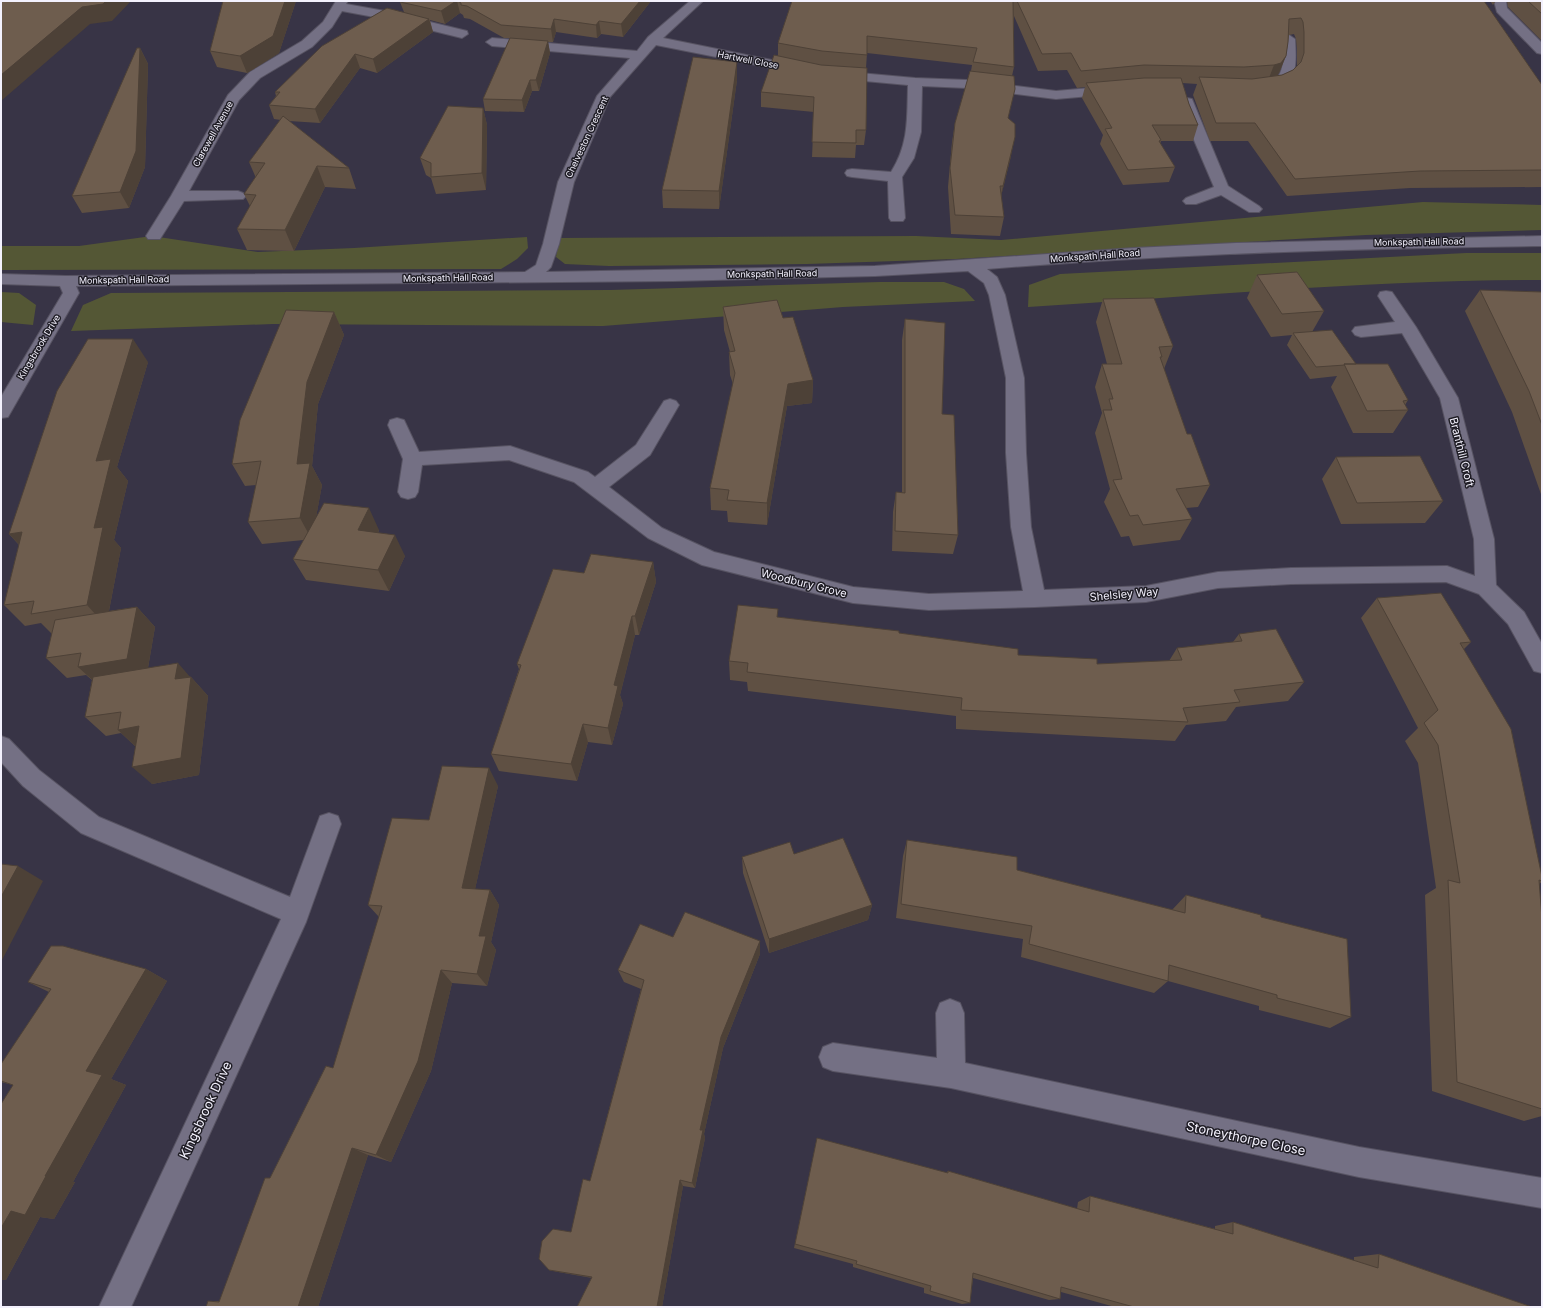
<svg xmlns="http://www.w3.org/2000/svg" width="1543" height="1308" font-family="Inter,sans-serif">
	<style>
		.green { fill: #545735 }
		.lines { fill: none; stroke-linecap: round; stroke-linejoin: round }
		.minor-casing { stroke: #575362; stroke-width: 2 }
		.minor { fill: #747084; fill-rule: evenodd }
		.wall { fill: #5f5043; fill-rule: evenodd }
		.shaded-wall { fill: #4d4137 }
		.building { fill: #6e5d4e; stroke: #4d4137 }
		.labels { text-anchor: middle; stroke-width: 3; stroke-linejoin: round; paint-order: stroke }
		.far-street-label { font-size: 9px; fill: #f3f1fd; stroke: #1f1d25 }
		.street-label { font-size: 11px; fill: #f3f1fd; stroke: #1f1d25 }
		.near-street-label { font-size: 13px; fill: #f3f1fd; stroke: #1f1d25 }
	</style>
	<rect width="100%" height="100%" fill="#383446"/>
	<path class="green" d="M1423,202L1542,205V230L1366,235L956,259L807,264L609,266L565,264L556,257L559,238L916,236L1001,240Z
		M152,236L258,252L354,248L527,237L528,248L517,259L501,269L1,270V246H79Z
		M1466,253H1542V280C1370,280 1199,296 1028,307L1029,285L1060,274Z
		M880,282H944L964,289L975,301L843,307L603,326L273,324L71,331L83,305L111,293L610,290Z
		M1,292L19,293L36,305L33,325L1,322Z"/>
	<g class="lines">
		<defs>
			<path id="minor" d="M336,1H348L346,4L385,11L467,31L468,34L462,38L385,19L342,11L332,27L312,47L260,78L239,100L189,191H238L243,193L246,196L243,199L184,201L160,239H148L146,236L171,196L228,95L250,72L302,41L323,22Z
				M690,1H703L663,38L801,66L806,67L808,70L806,73L801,74L656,45L610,97L574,182L559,244L551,267L546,272L875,266L1134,248L1236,243L1542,236V246C1356,248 1172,254 987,269L997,277L1005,295L1024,378L1026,453L1031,527L1044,590L1146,586L1218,572L1291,568L1447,566L1475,576L1474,539L1440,398L1402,333L1361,337L1355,335L1352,331L1355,327L1395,322L1378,296L1380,292L1386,291L1392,292L1416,327L1458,398L1494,539L1496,585L1524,612L1542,644V673L1534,671L1508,624L1479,594L1446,582L1291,584L1218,588L1146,602L1035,607L929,610L853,603L702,565L648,538L574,482L509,460L422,465L418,492L415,497L408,499L401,497L398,492L403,459L388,425L390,420L397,418L404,420L419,452L510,446L588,472L595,477L636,445L664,401L670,399L676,401L679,405L650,455L609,487L662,528L714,552L853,587L929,594L1023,591L1011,527L1006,453V378L989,295L984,283L968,271L875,276L673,281L76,286L79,293L8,417L1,418V397L63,293L60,286L1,284V274L66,276L525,272L536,265L543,244L558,182L597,96L630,58L492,46L486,42L492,38L637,51L648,37Z
				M1494,1H1506L1507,8L1542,43V54L1537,53L1497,12Z
				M1289,35L1295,39C1296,58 1299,83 1276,90C1271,92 1267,93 1261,92L1259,89C1262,84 1268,84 1273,81C1286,73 1283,53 1283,39Z
				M837,71L915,78L967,80L1056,91L1113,86L1118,87L1120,90L1118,93L1113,94L1056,99L967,88L922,86L921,132L914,158L902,177L905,218L903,221H891L889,218L888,181L852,177L847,176L845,173L847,170L852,169L891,172C909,144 907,118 908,85L832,78L830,75L832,72Z
				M1187,98L1192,99L1228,186L1259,206L1262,209L1259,212H1249L1221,195L1196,204H1186L1183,201L1186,198L1214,187L1185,119L1180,102L1182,99Z
				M1,736L9,739L39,770L99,817L290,897L320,816L329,813L338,816L341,824L306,922L131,1307H99L281,919L81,833L23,786L1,762Z
				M950,999L960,1003L964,1013L965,1063L1359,1147L1542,1178V1208L1359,1177L951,1088L833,1071L823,1067L819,1057L823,1047L833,1043L937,1058L936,1013L940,1003Z"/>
		</defs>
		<use href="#minor" class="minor-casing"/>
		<use href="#minor" class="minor"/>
	</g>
	<path class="wall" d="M223,1H296L279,53L247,73L217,67L210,51Z
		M401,1H651L623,37L601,34L597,38L556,32L553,42H548L550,53L539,91H532L524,112L485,111L483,99L510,38H504L470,19L464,18L463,15L460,13L445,24L430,20L433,32L377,73L360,68L320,123L289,121L349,168L356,189L325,187L294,251L247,250L237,229L250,206L244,194L256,178L249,162L281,120L274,119L269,105L276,96L275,92L404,12L400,2Z
		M792,1H1484L1542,85V187L1410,188L1287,196L1248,141H1210L1193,95L1197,84L1182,83L1189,104L1198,125L1193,141H1161L1160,144L1175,167L1169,182L1123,185L1100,144L1103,135L1082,98L1085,87L1077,88L1067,70L1038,71L1014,16V67L1012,76L1008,119L1011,156L1001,196L1004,217L1000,236L951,234L948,187L952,142L955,123L971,71L972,65L867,53L866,68V130L864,145H856L855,158L812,157L814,112L761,107V92L778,56V43ZM1294,34L1296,39L1297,49V66L1293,70L1282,75H1277L1279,73L1286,56L1289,35Z
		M1490,1H1496L1493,5Z
		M1507,1H1542V41L1508,7Z
		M140,48L148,64L145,167L129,208L82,213L72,196Z
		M737,80L719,209L663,208L662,190Z
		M483,108L487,125L486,190L436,194L431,178L426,175L420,158Z
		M1257,275L1324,311L1312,332L1356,364L1408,400L1405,405L1408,410L1393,433H1353L1331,387L1337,376L1310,379L1287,345L1292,335L1271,337L1247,298Z
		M1480,290L1542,292V497L1512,412L1465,311Z
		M1103,299L1173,346L1164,369L1187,434L1210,485L1198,507L1186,508L1192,519L1180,540L1133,546L1129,536L1121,537L1104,502L1110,489L1095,433L1102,413L1095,387L1102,364H1107L1096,322Z
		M723,307L783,318L813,380L812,403L787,406L767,525L728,522L727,511L711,510L710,488L733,384L730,375L729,352H730L724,330Z
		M334,312L344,335L318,404L312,466L322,485L316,517L379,530L378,533L405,556L389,591L306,580L293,559L304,540L262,544L248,522L256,485L245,486L232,464Z
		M905,319L942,414L958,535L953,554L892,551L893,512L896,492L902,493V340Z
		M148,362L117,467L128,481L114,540L121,548L109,611L137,607L155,627L148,668L191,677L208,696L199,775L152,784L135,746L121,733L106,736L85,717L92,680L86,675L67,678L46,658L52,634L41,623L25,626L4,605L19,545L9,534Z
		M1336,457L1443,501L1425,523L1341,524L1322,479Z
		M653,562L656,582L639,635H635L620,695L623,704L612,745L588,742L577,781L499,771L491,754L519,669L517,664L584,573Z
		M1377,598L1471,642L1464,649L1542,877V882L1539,884L1542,919V1116L1524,1121L1432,1091L1425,895L1436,888L1418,763L1405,741L1418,728L1361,618Z
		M778,617L899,633L1018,655L1097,664L1169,661L1177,648L1233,642L1239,634L1304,682L1288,701L1236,707L1226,721L1186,725L1175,741L956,729V716L748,691L747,682L730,680L729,661Z
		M498,786L475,889L490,890L499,905L491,942L496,950L487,986L452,983L431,1071L391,1162L368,1155L318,1307H206L208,1301H220L270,1178L333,1068L379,917L368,905L429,820Z
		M907,840L1017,870L1172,910L1186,895L1261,917L1351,1017L1330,1028L1259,1010V1006L1168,981L1154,993L1021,957L1023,939L896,918L903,856Z
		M794,854L872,905L868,920L769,953L743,873L742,857Z
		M673,937L760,954L723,1048L704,1134L705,1138L695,1188L683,1186L662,1307H577L592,1278L558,1272L549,1270L571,1232L590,1181L641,989L624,982L618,970Z
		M146,969L167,981L111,1079L126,1085L73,1182H75L54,1219L40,1217L6,1280H1V1104L13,1085L1,1082V1064L49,992L28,982Z
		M817,1138L946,1173L948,1171L1077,1209L1078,1202L1090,1196L1215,1229V1226L1233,1222L1354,1261V1257L1379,1254L1532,1307H1115L1061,1292L1060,1299L1049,1300L973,1278L970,1303L962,1304L924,1293V1288L853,1267V1264L794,1248Z"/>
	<path class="shaded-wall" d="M106,1H131L112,21L90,24L1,101V75L82,7Z
		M285,1H296L279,53L247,73L240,56Z
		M456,1H457L460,13L445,24L441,11Z
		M640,1H651L623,37L621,24Z
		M429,19L433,32L377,73L373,59Z
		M554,19L556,32L553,42L551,29Z
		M599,21L601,34L597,38L596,25Z
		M548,41L550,53L539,91L536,80Z
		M140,48L148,64L145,167L129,208L120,192Z
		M355,54L360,68L320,123L315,109Z
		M1286,56L1279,73L1274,80L1267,83L1274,65Z
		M737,62V80L719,209V191Z
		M530,80L532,91L524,112L522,100Z
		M483,108L487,125L486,190L482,173Z
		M1015,137L1011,156L999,205L1003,186Z
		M317,166L325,187L294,251L285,230Z
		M334,312L344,335L318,404L312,466L322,485L312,540L300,518L297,464L307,382Z
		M133,339L148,362L117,467L128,481L114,540L121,548L106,626L87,605L94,528L96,461Z
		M813,380L812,403L787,406L767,525V503L788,384Z
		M369,508L379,530L369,552L358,530Z
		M22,532L30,556L9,534Z
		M395,535L405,556L389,591L378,570Z
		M653,562L656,582L639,635L635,616Z
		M137,607L155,627L146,679L99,686L78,667Z
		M632,616L635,635L620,695L623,704L612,745L608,728L614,685Z
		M178,663L191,678V677L208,696L199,775L152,784L132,767L175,679Z
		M583,724L588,742L577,781L571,764Z
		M139,726L137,748L118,730Z
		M489,768L498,786L472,903L462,888Z
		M18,866L43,881L1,962V897Z
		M490,890L499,905L491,942L496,950L487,986L477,974L479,936Z
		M872,905L868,920L769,953V939Z
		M760,941V954L723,1048L704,1134L705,1138L695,1188L692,1183L700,1130L721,1037Z
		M146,969L167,981L111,1079L126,1085L73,1182H75L54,1219L40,1217L6,1280H1V1228L11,1211L45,1176L86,1071Z
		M441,970L452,983L431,1071L391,1162L376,1155Z
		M352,1148L368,1155L318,1307H298Z
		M680,1180L683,1186L662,1307H657Z"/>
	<path class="building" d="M1,1H106L103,4L82,7L1,75Z
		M223,1H285L273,36L240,56L210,51Z
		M401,1H456L441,11L400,2Z
		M458,1H640L621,24L599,21L596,25L554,19L551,29L501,25L467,6L461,5V3Z
		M792,1H1013L1014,67L973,62L977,48L867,36V55L822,51L778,43Z
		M1017,1H1484L1542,85V170L1420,171L1295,179L1255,123H1216L1199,77L1252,79L1282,75L1293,70L1301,62L1304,53V32L1303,22L1301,18L1289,19L1288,42L1286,56L1281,63L1274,65L1244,67L1144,65L1081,71L1071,53L1042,54Z
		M1528,1H1542V14Z
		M387,8L429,19L373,59L355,54L315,109L269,105L280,92H275L322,46Z
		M510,38L548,41L536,80H530L522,100L483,99Z
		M137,48H140L136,151L120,192L72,196Z
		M774,55L821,65L867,68L866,130H856V143L812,142L814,97L761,92Z
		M693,57L737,62L719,191L662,190Z
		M970,71L1014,76L1015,89L1008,118L1015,124V137L1003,186H1000L1004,217L955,215L950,168L955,123Z
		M1144,78H1181L1189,104L1198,125H1152L1161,140L1159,141L1175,167L1128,170L1105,129L1112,128L1086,83Z
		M448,106L483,108L482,173L431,177V163L420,158Z
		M283,116L349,168L317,166L285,230L237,229L256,195L244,194L265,163L249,162Z
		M1297,272L1324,311L1282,314L1257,275Z
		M1480,290L1542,292V425L1529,391Z
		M1154,298L1173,346L1159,347L1162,357H1160L1187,434H1191L1210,485L1176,489L1192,519L1143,525L1138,515L1130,516L1113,480L1122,479L1103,410H1112L1109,399H1113L1102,364H1122L1103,299Z
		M777,300L783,318L793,317L813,380L788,384L767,503L727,500L729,490L710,488L735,373L729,352L735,351L723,307Z
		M286,310L334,312L307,382L297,464L310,463L300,518L248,522L261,461L232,464L240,420Z
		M905,319L945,323L942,414L954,415L958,535L895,531L896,492L905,493Z
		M1332,330L1356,364H1344L1345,365L1316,367L1293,333Z
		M88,339H133L96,461L111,459L94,528L103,527L87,605L31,614L34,601L4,605L22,532L9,534L57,391Z
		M1344,364H1388L1408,400L1403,401L1408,410L1367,411Z
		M1420,456L1443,501L1357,503L1336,457Z
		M324,503L369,508L358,530L395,535L378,570L293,559Z
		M591,554L653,562L635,616H632L614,685L618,686L608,728L583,724L571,764L491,754L521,665L517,664L553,569L584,573Z
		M1441,593L1471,642L1460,643L1511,729L1542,877V881L1539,880L1542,919V1109L1457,1082L1448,880L1460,883L1438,745L1424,723L1438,710L1377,598Z
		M738,605L778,609L777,617L899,631V633L1018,649V655L1097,659V664L1182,660L1177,648L1242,641L1239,634L1276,629L1304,682L1234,690L1240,702L1183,708L1188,722L961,710L962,698L747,672L748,663L729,661Z
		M137,607L127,659L78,667L81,653L46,658L55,620Z
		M178,663L175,679L191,677L181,758L132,767L139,726L118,730L121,712L85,717L93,677Z
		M442,766L489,768L462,888L490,890L479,936H486L477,974L441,970L418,1061L376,1155L352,1148L298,1307H206L208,1301L219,1302L265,1178H270L326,1066L333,1068L382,906L368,905L392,818L429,820Z
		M843,838L872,905L769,939L742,857L790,842L794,854Z
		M907,840L1017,857V870L1185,913L1186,895L1261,915V917L1347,939L1351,1017L1277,998V995L1169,965L1168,981L1029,944L1032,926L901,904Z
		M1,864L18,866L1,897Z
		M685,912L760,941L721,1037L700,1130H703L692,1183L680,1180L657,1307H577L592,1277L549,1270L539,1259L542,1241L553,1229L571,1232L583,1179L590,1181L644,980L618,970L640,924L673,937Z
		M51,946H63L146,969L86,1071L102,1075L45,1176H46L25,1215L11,1211L1,1228V1104L13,1085L1,1081V1064L51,989L28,982Z
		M817,1138L948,1173V1171L1089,1212L1090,1196L1233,1234V1222L1378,1268L1379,1254L1532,1307H1134L1061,1287L1060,1299L973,1273L970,1303L930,1291L931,1286L856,1264L857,1261L795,1244Z"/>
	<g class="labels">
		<g class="far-street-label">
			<text transform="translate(748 60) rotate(11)" y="3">Hartwell Close</text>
			<text transform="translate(213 134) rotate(-61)" y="3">Clarewell Avenue</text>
			<text transform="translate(587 137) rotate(-65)" y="3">Chelveston Crescent</text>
			<text transform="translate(1419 242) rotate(-1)" y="3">Monkspath Hall Road</text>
			<text transform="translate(1095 256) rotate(-4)" y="3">Monkspath Hall Road</text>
			<text transform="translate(772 274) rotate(-1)" y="3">Monkspath Hall Road</text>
			<text transform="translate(448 278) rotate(-1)" y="3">Monkspath Hall Road</text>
			<text transform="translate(124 280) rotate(-1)" y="3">Monkspath Hall Road</text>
			<text transform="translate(39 347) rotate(-59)" y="3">Kingsbrook Drive</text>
		</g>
		<g class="street-label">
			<text transform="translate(1462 452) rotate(76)" y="4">Branthill Croft</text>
			<text transform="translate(804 583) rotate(14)" y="4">Woodbury Grove</text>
			<text transform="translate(1124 594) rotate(-5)" y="4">Shelsley Way</text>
		</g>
		<g class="near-street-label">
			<text transform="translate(205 1110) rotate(-65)" y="5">Kingsbrook Drive</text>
			<text transform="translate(1246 1138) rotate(12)" y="5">Stoneythorpe Close</text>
		</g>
	</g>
	<rect width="1543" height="1308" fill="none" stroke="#f3f1fd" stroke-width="4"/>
</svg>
